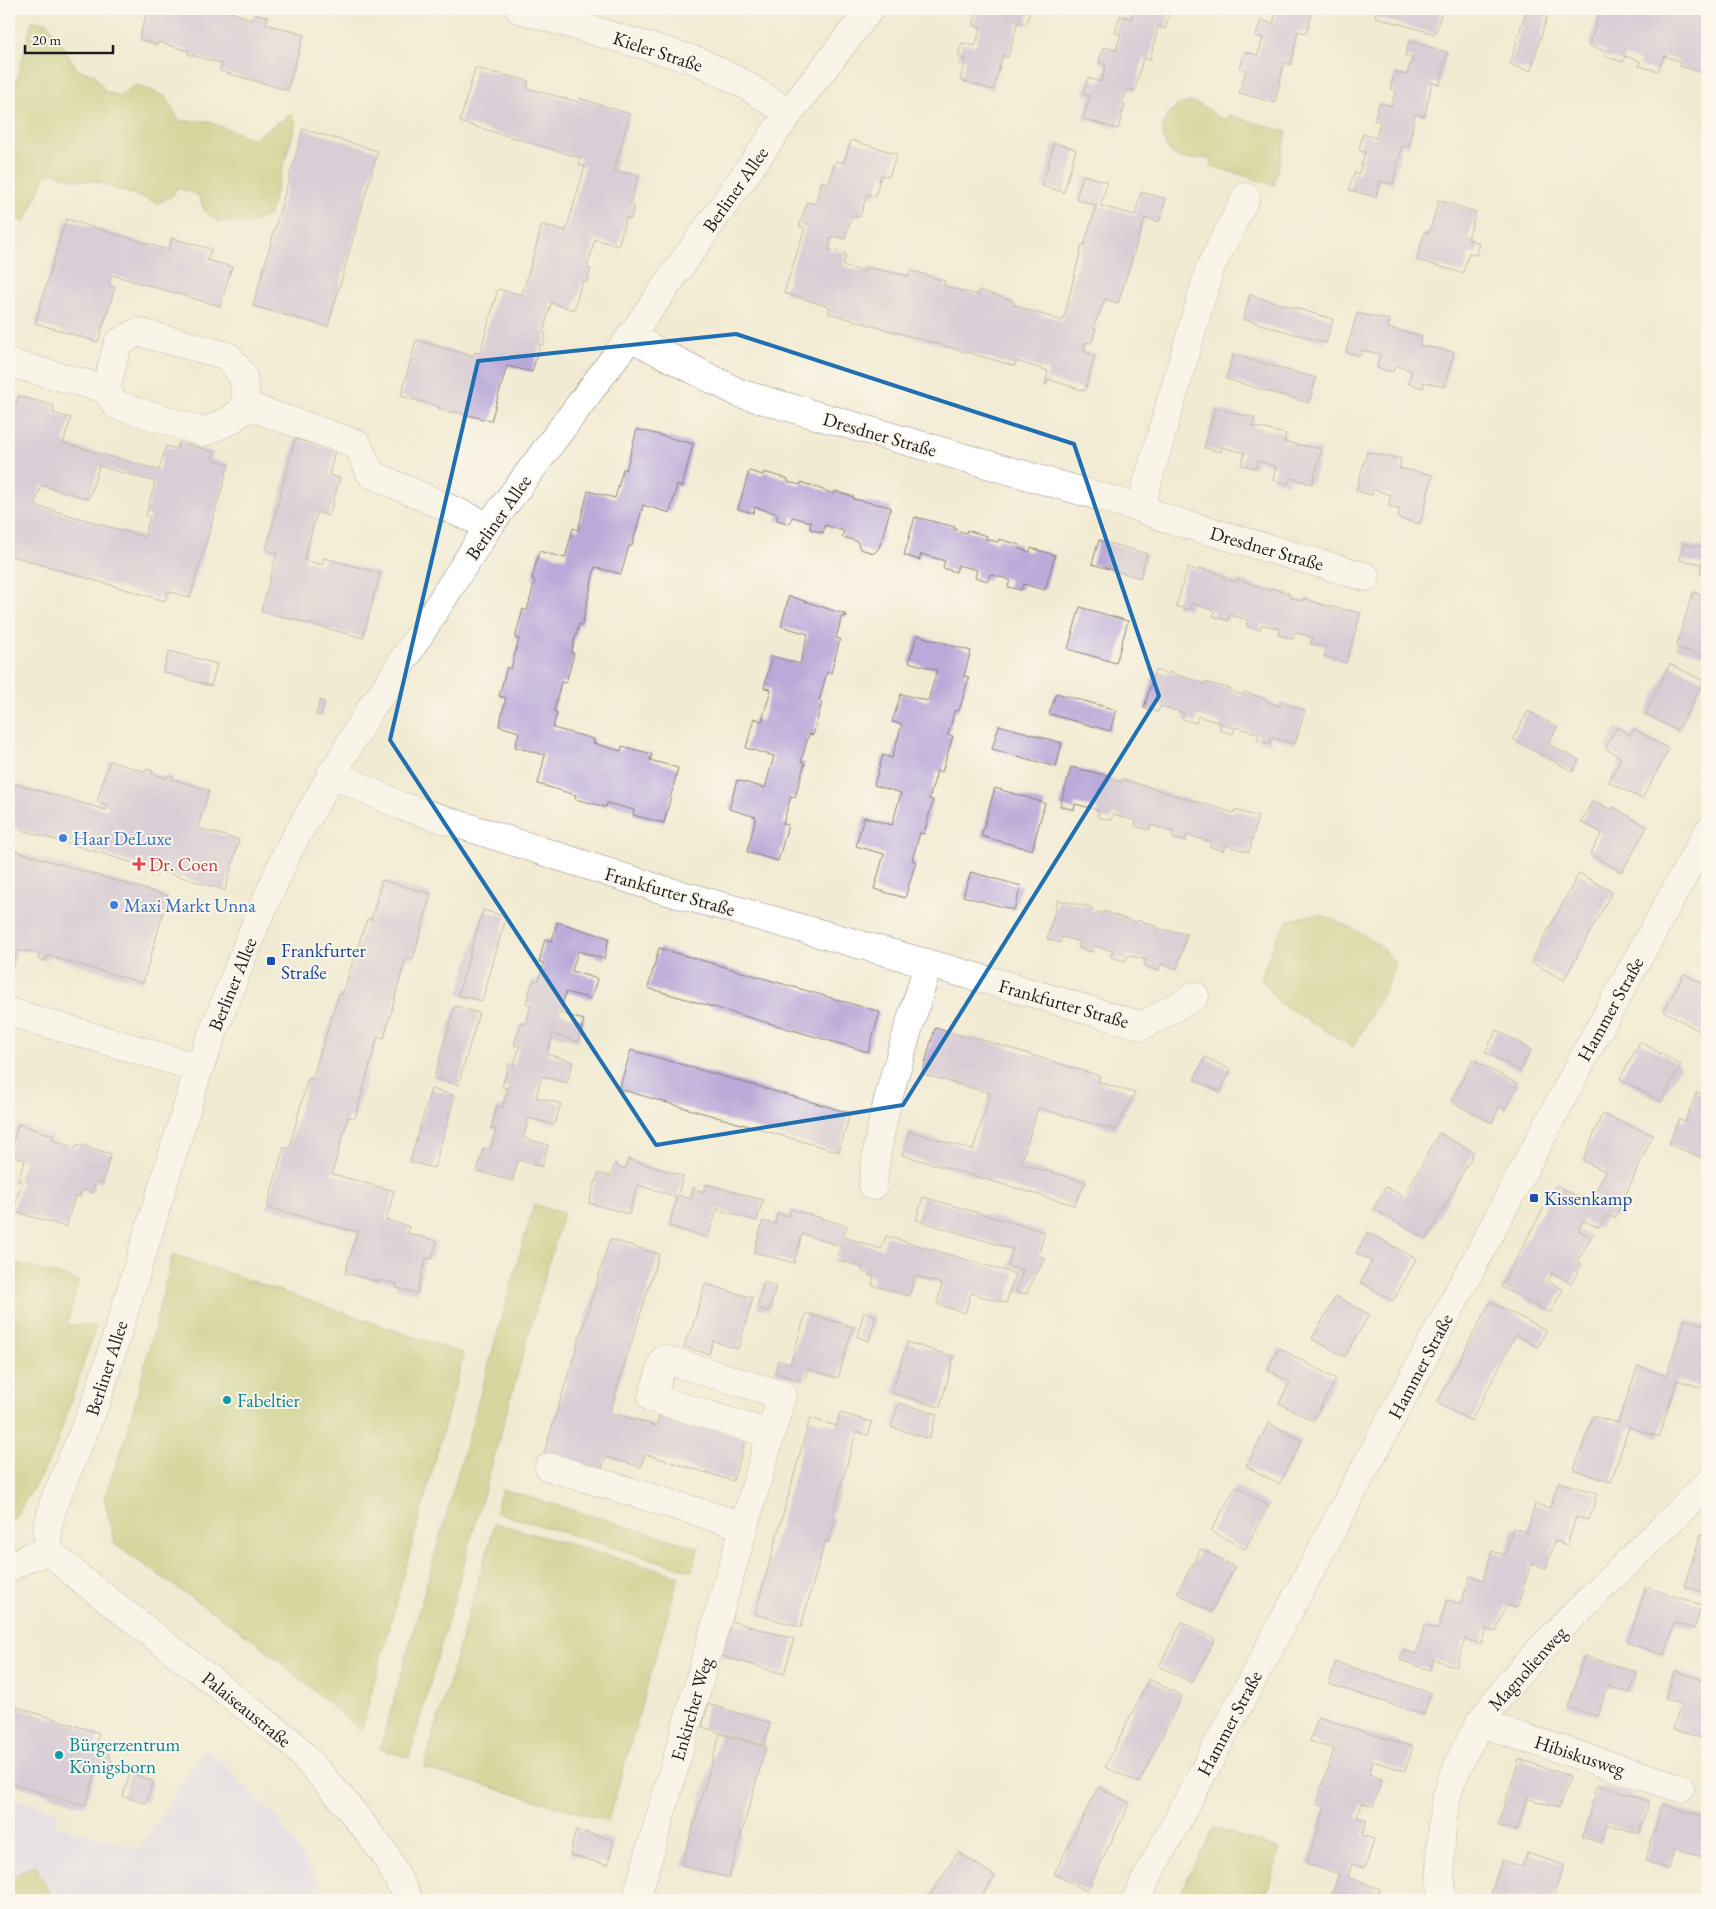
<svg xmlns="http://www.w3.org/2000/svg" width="1716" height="1909" font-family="'EB Garamond',serif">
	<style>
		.built { fill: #d7d7f8 }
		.green { fill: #b3bf61; stroke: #686e3e }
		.building { fill: #baaad9; fill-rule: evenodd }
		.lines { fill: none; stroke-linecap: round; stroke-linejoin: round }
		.minor-casing { stroke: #878478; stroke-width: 29 }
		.major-casing { stroke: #878478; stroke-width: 29 }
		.minor { stroke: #fff; stroke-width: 28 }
		.major { stroke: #fff; stroke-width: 28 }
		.marked { fill: none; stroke: #1f6fb2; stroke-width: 4; stroke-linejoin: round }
		.shop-dot { fill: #3f7fe0; stroke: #fbf7ec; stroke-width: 2 }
		.health-dot { fill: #e0444e; stroke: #fbf7ec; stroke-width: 2 }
		.transit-dot { fill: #1a4fb4; stroke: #fbf7ec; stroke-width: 2 }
		.culture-dot { fill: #0f9aa8; stroke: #fbf7ec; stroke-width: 2 }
		.labels { text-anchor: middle; stroke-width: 4; stroke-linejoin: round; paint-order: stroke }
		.street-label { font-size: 19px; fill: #1c1c1c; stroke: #fbf7ec }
		.shop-label { font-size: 19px; fill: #366cbe; stroke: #fbf7ec; text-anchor: start }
		.health-label { font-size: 19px; fill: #be3a42; stroke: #fbf7ec; text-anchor: start }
		.transit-label { font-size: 19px; fill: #164399; stroke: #fbf7ec; text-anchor: start }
		.culture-label { font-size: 19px; fill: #0d838f; stroke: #fbf7ec; text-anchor: start }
	</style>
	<rect width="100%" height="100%" fill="#fbf7ec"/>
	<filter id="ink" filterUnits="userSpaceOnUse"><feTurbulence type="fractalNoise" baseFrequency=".02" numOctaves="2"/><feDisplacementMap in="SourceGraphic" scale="10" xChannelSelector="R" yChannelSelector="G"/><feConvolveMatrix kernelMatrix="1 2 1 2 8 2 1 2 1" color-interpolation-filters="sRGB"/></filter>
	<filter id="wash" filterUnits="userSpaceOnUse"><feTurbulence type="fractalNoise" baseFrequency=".0096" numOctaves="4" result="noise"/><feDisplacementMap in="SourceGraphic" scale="20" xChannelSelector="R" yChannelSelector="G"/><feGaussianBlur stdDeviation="1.12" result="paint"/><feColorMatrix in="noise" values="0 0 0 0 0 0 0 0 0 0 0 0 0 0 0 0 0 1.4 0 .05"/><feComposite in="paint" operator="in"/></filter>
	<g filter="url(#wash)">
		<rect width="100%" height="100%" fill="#f2ebd3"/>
		<path class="built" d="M206,1747L278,1819L331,1900H9V1797L58,1811L55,1825L140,1849Z"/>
		<path class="green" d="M32,21L47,22L78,70L94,74L106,92L118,95L137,85L167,97L179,121H207L253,139L291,114L296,123L269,215L249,225L217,221L204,210L198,195L177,188L173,195L158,203L94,181L75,180L54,173L46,175L25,222L9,217V111Z
			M1190,102C1209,105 1210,114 1225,120L1229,115L1287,132L1274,185L1211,166L1212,159C1201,155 1190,163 1178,157C1160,149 1158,123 1172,110C1177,105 1183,104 1190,102Z
			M1320,914C1349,927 1379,938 1396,965L1388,985L1353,1047L1279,1003L1261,978L1276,938L1289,920Z
			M534,1204L563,1213L409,1758L380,1749Z
			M173,1254L464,1354L361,1731L258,1643L115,1545L104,1498L127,1435Z
			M9,1261L79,1281L67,1324L96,1326L53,1455L15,1518L9,1525Z
			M502,1489L699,1548L692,1571L495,1512Z
			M495,1523L679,1576L608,1821L424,1768Z
			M1214,1828L1280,1849L1265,1900H1176Z
			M35,1865L53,1900H9V1879Z"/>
		<g id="blocks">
			<path class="building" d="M148,9H222L253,20L255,14L268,17L266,24L304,35L287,90L220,71L222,64L188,54L189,51L158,42L157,45L139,39Z
				M992,9H1031L1026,25L1018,22L1008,57L1003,55L993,90L960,80L966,59L958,57L962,43L975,46L981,28L973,25L978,10L991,14Z
				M1134,9L1170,10L1165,29L1158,26L1150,60L1143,58L1135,91L1127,89L1122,104L1125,105L1118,129L1083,119L1090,96L1083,94L1088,78L1101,82L1106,65L1099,63L1103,47L1116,50L1121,34L1115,33L1120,16L1131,19Z
				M1277,9H1312V15L1306,33L1298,31L1291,65L1284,63L1275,103L1239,93L1246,70L1240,68L1245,52L1258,55L1263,38L1256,36L1261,20L1273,24Z
				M1377,9H1434L1442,11L1435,34L1375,17Z
				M1600,9H1659L1675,14L1676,9H1707V74L1679,66L1680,61L1664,56L1658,71L1639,66L1640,61L1625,56L1623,62L1604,56L1606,51L1589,46Z
				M1526,10L1547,16L1531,71L1510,65Z
				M1409,41L1447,52L1440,85L1432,82L1425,116L1415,114L1409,147L1402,145L1393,184L1380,181L1376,197L1349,190L1354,173L1359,174L1365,152L1359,150L1363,134L1376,138L1380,122L1374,120L1379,103L1391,106L1396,90L1390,89L1395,72L1407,75L1412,58L1405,56Z
				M475,68L529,81L527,88L578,102L579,98L630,114L614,170L638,176L630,205L634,206L631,219L626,218L618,246L595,239L587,268L591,269L587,282L582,281L574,310L551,303L543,333L546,334L543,345L540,344L532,372L507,366L491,421L453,411L452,413L439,409L440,407L401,396L416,340L473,356L475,352L480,353L498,289L522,295L542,225L566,231L585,166L579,165L581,158L460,122Z
				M303,129L378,151L328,327L253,306Z
				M851,140L897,154L889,177L881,175L875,197L867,194L860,217L852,215L845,239L832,236L828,249L846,254L843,266L864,272L866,267L908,276L910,270L945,281L944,286L961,291L978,295L980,290L1014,301L1013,305L1063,321L1082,245H1084L1096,206L1076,199L1083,175L1107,182L1101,206L1135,215L1141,192L1166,199L1159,222L1145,218L1118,303L1105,299L1093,328L1096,329L1091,343L1086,342L1083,351L1095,355L1085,391L1048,379L1047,385H1045L1048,371L1016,361L1015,366L828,313L830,307L784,293L805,228L799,226L807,202L815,204L822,181L829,183L836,161L844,163Z
				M1054,143L1076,149L1064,192L1042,186Z
				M1439,200L1476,212L1468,239L1479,243L1476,255L1469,253L1463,273L1416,260L1425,231L1429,233Z
				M66,219L169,250L172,238L211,249L207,260L232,267L220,306L112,275L109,285L115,287L98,342L35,323Z
				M1250,295L1333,319L1326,343L1243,319Z
				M1357,313L1390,320L1388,328L1422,336L1419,345L1454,352L1444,387L1424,382L1423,388L1408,383L1412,371L1395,365L1393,372L1377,368L1380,354L1362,350L1361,356L1346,352Z
				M1233,355L1316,378L1309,403L1226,379Z
				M19,396L54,406L53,413L71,418L63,443L159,470L166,446L177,449L179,442L214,452L212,459L229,464L190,598L168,591L165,601L9,555V400L17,402ZM99,466L155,482L146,515L150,517L144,537L35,505L41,485L89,499Z
				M1215,408L1255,418L1252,426L1286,434L1284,442L1322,449L1312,484L1290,478L1288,484L1273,480L1276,467L1258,461L1256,468L1241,465L1245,453L1222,447L1221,452L1204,448Z
				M637,429L693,444L682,487L677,485L670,513L643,505L632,546H629L621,574L595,567L582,625L579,624L571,653L574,654L566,683L561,682L554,711L557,712L553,728L594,739L593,743L621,751L622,746L652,754L650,760L678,768L664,823L633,815L634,810L607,803L606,807L575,799L576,795L538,784L545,755L515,747L519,732L499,726L506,698L499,696L507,667L511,669L519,639L515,638L523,609L527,611L535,580L532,579L539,551L565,558L573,528L578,530L588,491L615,498L623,469L626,470Z
				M295,439L335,450L329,475L340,478L329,516L317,512L304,560L322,565L324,558L380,573L363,638L261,611L277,553L266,550Z
				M1367,452L1401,459L1399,468L1433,475L1420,524L1398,518L1400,510L1388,506L1391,495L1373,489L1372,495L1356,491Z
				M749,471L763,475L764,472L788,479V482L801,485V482L834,494L835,491L854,497L853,499L891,507L879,548L874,553L860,549L857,541L842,537L844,531L825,525L823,533L810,529L811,522L792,517L790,524L777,520L778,514L755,507L753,513L738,509Z
				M915,517L955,527L954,529L966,533L967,530L987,536L986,539L998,542L999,539L1020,545L1019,549L1030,552L1031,548L1055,555L1045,590L1023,584L1021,590L1008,587L1010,580L990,574L988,581L975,577L977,570L958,565L956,572L943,568L945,561L921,554L919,560L904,555Z
				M1707,524V575L1700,574L1702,564L1680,560L1683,544L1702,547Z
				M1099,540L1147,554L1140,578L1092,564Z
				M1188,567L1199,571L1200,568L1225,576L1224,579L1237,582L1238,579L1270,591L1271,588L1289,593V597L1303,601L1304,598L1323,605L1361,613L1346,663L1324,656L1326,647L1311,643L1313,638L1295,632L1293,639L1278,635L1280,629L1262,624L1260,630L1246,626L1248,620L1230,615L1228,621L1213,616L1215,611L1191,603L1189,610L1176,606Z
				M1693,592L1707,597V657L1676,647Z
				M789,596L847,615L846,617L842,616L836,638L840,639L831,673L827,672L819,701L822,702L813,735L809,734L801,761L805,763L795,797L791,796L783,824L788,825L778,861L747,852L756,817L729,809L737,780L765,788L774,756L746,748L754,718L762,721L771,689L764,688L772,656L800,664L808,634L781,626Z
				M1080,607L1128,621L1116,663L1068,649Z
				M917,635L971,651L964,676L969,677L959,711L955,710L948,735L953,736L942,772L937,771L929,799L933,800L924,834L920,833L912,860L916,861L905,898L874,889L884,854L856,846L864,817L892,825L901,793L874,785L883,755L892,758L902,724L892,722L901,694L928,701L937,670L909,662Z
				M169,651L217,664L211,686L163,672Z
				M1670,664L1704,681L1678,731L1645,714Z
				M1155,670L1168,674L1169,672L1205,684V682L1231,689L1230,691L1243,695L1244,692L1268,700V702L1280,706L1281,703L1305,710L1295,744L1271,737L1270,744L1257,740L1259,734L1235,727L1233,734L1219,730L1221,723L1198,716L1196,723L1182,719L1184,713L1160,706L1158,712L1144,708Z
				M1056,693L1116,710L1110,731L1049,714Z
				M320,700L325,702L321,716L316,715Z
				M1528,711L1557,727L1548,744L1579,760L1573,772L1513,739Z
				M999,725L1062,743L1056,767L992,749Z
				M1617,727L1630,735L1634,729L1669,749L1642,799L1609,782L1621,758L1605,748Z
				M109,761L146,772V769L152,770L151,773L167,778V775L173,776L172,779L209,790L198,828L239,840L225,890L9,826V810L16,784L106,810L108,805L97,802Z
				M1071,767L1109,776V778L1122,782V779L1234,813L1235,810L1258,817L1249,852L1225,845L1223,851L1210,847L1211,842L1187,835L1185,841L1172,838L1174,832L1151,825L1149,830L1135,826L1136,821L1113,814L1111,820L1097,817L1099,810L1075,804L1074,810L1060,806Z
				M995,788L1045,803L1032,850L981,836Z
				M1593,800L1611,810L1613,807L1647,827L1622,872L1590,854L1602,833L1581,822Z
				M9,849L168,896L143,983L48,956L46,961L38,959L39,954L27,950L26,952L17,950L12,968L9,967Z
				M971,872L1021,886L1014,910L963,896Z
				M1579,873L1612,892L1564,980L1531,962Z
				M382,880L431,894L413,959L406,957L384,1038L378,1036L355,1118L348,1117L332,1174L394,1191L386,1220L409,1227L407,1233L437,1241L432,1259L426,1258L417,1293L396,1288L397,1284L380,1280L379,1282L345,1273L357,1232L267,1207L284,1147L289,1149L308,1078L312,1079L339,994L342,995L367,919L371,920Z
				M1058,900L1091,907L1090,910L1103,914L1104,911L1137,923L1138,920L1156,926L1155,928L1187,934L1177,969L1161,964L1159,971L1144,966L1146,960L1128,955L1126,961L1111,957L1113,951L1094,946L1092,952L1079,948L1081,942L1062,937L1060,943L1047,939Z
				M483,910L506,917L482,1001L458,995Z
				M557,922L609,938L604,959L578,951L572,971L597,979L591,999L566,992L560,1013L584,1020L578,1042L553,1034L547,1054L573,1062L567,1083L542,1076L536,1097L561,1104L554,1125L529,1118L523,1138L548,1145L542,1167L518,1160L512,1181L477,1171L484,1148L490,1150L496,1130L491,1129L497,1106L502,1108L508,1088L502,1087L509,1064L514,1065L520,1046L514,1045L521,1023L526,1024L531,1005L526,1003L533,980L538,981L544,963L539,962L545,939L552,941Z
				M659,948L880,1012L868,1052L648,988Z
				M1684,974L1707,986V1035L1664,1011Z
				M455,1006L479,1013L458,1085L434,1078Z
				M935,1028L969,1038L970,1036L1100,1076L1098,1082L1135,1093L1115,1130L1038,1108L1021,1164L1086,1182L1074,1205L902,1155L909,1131L973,1150L990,1093L922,1074Z
				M1497,1030L1531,1050L1520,1071L1485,1052Z
				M1640,1042L1681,1065L1661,1102L1620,1079Z
				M631,1050L850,1113L839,1152L619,1089Z
				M1205,1057L1231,1070L1220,1092L1194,1079Z
				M1473,1060L1518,1084L1505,1110L1500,1106L1492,1123L1451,1102Z
				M431,1089L455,1096L434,1168L410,1162Z
				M1697,1092L1707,1097V1160L1669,1144L1679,1119L1685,1121Z
				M1602,1114L1653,1135L1615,1218L1607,1215L1599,1228L1583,1220L1578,1230L1591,1237L1577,1262L1582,1264L1571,1283L1552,1273L1548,1281L1563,1289L1550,1313L1501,1287L1556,1185L1590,1203L1606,1171L1583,1161Z
				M18,1124L53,1135L52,1140L77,1148L78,1144L111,1154L102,1183L96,1181L92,1193L82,1189L80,1197L75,1196L66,1227L13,1211L22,1182L18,1181L25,1160L9,1155Z
				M1439,1133L1474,1152L1427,1239L1373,1209L1386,1187L1404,1197Z
				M628,1159L683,1176L678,1195L691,1199L694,1187L695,1189L704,1192L706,1184L763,1200L757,1221L717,1209L708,1238L669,1226L677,1197L638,1185L629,1214L589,1203L598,1173L611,1176L615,1163H617L616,1166L625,1169Z
				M923,1197L1045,1232L1038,1256L1045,1258L1026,1294L1016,1292L1023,1270L1008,1266L1013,1249L916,1220Z
				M791,1209L847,1226L843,1237L882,1249L886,1236L1015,1274L1006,1303L971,1293L965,1313L937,1304L942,1284L915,1276L909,1296L872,1285L874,1276L862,1272L863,1267L837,1260L841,1246L802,1234L794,1263L754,1252L763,1221L775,1224L778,1213L789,1216Z
				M1368,1232L1416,1259L1393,1301L1360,1282L1372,1261L1356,1253Z
				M610,1239L659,1254L610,1412L656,1426L660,1412L746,1439L733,1481L645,1454L641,1467L606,1457L601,1471L544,1453Z
				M764,1282L776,1286L769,1311L757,1308Z
				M705,1284L753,1298L738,1349L713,1341L709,1354L684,1347L688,1334L690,1335Z
				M1336,1296L1369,1314L1345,1357L1312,1339Z
				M1490,1302L1546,1330L1538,1347L1516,1335L1471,1421L1437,1403Z
				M864,1312L876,1316L869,1341L857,1337Z
				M806,1313L853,1327L838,1378L808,1369L804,1381L775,1373L778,1360L790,1364Z
				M1685,1319L1707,1326V1383L1705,1389L1677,1380L1659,1437L1629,1427L1611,1482L1574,1470L1593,1416L1618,1423L1638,1366L1666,1376Z
				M907,1342L954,1357L940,1407L892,1393Z
				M1279,1348L1336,1379L1313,1421L1279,1403L1290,1382L1267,1370Z
				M899,1403L937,1414L929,1439L891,1427Z
				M840,1413L872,1422L868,1435L856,1432L832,1518L835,1519L828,1542L825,1541L801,1627L755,1614L810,1418L837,1426Z
				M1269,1423L1302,1441L1279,1484L1246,1466Z
				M1558,1482L1597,1493L1589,1520L1576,1517L1567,1545L1555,1541L1546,1568L1531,1564L1517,1608L1506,1605L1496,1632L1486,1629L1481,1644L1465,1639L1456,1667L1433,1659L1430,1670L1400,1660L1403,1650L1416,1654L1425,1625L1438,1630L1447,1600L1461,1604L1470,1576L1483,1580L1492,1551L1505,1555L1513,1528L1527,1532L1535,1504L1550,1508Z
				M1236,1486L1269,1505L1245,1549L1211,1531Z
				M1701,1534L1707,1536V1593L1684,1586Z
				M1201,1549L1235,1567L1211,1612L1177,1593Z
				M1646,1587L1702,1605L1694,1629L1675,1623L1664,1655L1628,1643Z
				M731,1621L794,1639L784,1674L721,1656Z
				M1182,1622L1215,1639L1192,1683L1159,1666Z
				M1584,1656L1637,1672L1630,1693L1608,1686L1598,1716L1568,1707Z
				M1336,1662L1431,1693L1424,1715L1329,1684Z
				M1675,1671L1707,1682V1740L1673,1729L1681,1704L1665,1699Z
				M1149,1679L1182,1696L1139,1783L1105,1767Z
				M708,1704L770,1723L764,1745L702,1727Z
				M10,1705L99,1733L94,1749L109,1754V1758L112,1761L109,1772L97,1768L85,1806L9,1783Z
				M1318,1717L1413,1747L1405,1771L1373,1761L1369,1774L1382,1779L1373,1806L1361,1803L1357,1817L1367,1820L1362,1835L1374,1839L1365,1868L1352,1864L1348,1877L1380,1889L1377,1900H1330L1339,1874L1307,1864L1325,1807L1316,1804L1334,1749L1310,1741Z
				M720,1734L766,1747L729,1878L682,1865Z
				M1519,1759L1570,1776L1559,1808L1527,1798L1517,1831L1498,1825Z
				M130,1773L153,1781L146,1803L123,1797Z
				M1598,1785L1649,1801L1639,1834L1607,1824L1601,1843L1582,1837Z
				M1098,1787L1130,1803L1087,1891L1054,1874Z
				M1663,1804L1707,1818L1705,1858L1676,1848L1669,1869L1645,1861Z
				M576,1830L614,1840L608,1865L570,1855Z
				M958,1852L995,1876L979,1900H927Z
				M1527,1853L1564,1865L1552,1900L1529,1895L1527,1900H1489L1502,1860L1522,1867Z"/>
		</g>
	</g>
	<g filter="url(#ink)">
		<use href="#blocks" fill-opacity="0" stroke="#878478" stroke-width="1"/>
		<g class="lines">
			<defs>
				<path id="minor" d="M519,9L698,61L744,84L789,113
					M138,332L228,356L243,376L247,406L231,420L204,432L116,405L106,389L118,343Z
					M630,337L739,393L1140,508L1168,519L1366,577
					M9,363L106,389
					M247,406L357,444L371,474L489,526
					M1140,508L1210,268L1246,197
					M331,773L399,805L657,888L1005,985L1142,1026L1195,996
					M9,1012L199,1068
					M873,1186C878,1114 908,1034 928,964
					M549,1467L744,1526
					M49,1551L47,1530L54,1502L97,1400L199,1068L256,923L290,847L372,706L381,695L489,526L630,337L789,113L870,9
					M49,1551L77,1576L291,1742L342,1799L385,1854L409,1900
					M9,1568L29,1557L49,1551
					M1479,1723L1680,1788
					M636,1900L782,1395L664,1359L652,1398L770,1434
					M1442,1900C1440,1862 1438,1817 1452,1780C1480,1705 1540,1648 1596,1593C1633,1557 1670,1521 1707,1484"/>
				<path id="major" d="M1135,1900L1587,1051L1707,833"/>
			</defs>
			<use href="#minor" class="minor-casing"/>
			<use href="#major" class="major-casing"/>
			<use href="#minor" class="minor"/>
			<use href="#major" class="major"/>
		</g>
	</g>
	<path d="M0 0H1716V1909H0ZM736,334L1074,444L1159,696L903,1105L656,1145L390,740L478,361Z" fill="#f2ebd3" fill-opacity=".55" fill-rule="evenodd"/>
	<path class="marked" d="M736,334L1074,444L1159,696L903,1105L656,1145L390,740L478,361Z"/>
	<g class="shop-dot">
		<circle cx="63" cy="838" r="5"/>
		<circle cx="114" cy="905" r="5"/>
	</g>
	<path class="health-dot" d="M136.5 856.5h5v5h5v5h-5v5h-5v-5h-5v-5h5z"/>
	<g class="transit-dot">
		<rect x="266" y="956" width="10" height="10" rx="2.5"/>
		<rect x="1529" y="1193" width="10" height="10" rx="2.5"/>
	</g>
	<g class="culture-dot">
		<circle cx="227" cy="1400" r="5"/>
		<circle cx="59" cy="1755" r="5"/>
	</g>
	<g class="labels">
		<g class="street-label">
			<text transform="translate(658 51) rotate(18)" y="7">Kieler Straße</text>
			<text transform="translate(735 189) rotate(-55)" y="7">Berliner Allee</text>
			<text transform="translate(880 434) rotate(16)" y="7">Dresdner Straße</text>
			<text transform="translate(498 517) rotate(-55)" y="7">Berliner Allee</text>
			<text transform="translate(1267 548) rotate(16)" y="7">Dresdner Straße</text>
			<text transform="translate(670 891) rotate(16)" y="7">Frankfurter Straße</text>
			<text transform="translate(232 984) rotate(-68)" y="7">Berliner Allee</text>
			<text transform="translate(1064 1003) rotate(16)" y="7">Frankfurter Straße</text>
			<text transform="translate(1610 1009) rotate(-61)" y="7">Hammer Straße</text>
			<text transform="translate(1420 1366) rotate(-62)" y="7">Hammer Straße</text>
			<text transform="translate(106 1368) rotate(-72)" y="7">Berliner Allee</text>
			<text transform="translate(1527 1668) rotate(-48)" y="7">Magnolienweg</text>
			<text transform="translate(247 1709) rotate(39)" y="7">Palaiseaustraße</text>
			<text transform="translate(691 1709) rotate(-74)" y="7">Enkircher Weg</text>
			<text transform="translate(1229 1723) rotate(-62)" y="7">Hammer Straße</text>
			<text transform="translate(1580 1755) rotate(18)" y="7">Hibiskusweg</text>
		</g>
		<g class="shop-label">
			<text x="73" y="845">Haar DeLuxe</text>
			<text x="124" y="912">Maxi Markt Unna</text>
		</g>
		<g class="health-label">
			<text x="149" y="871">Dr. Coen</text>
		</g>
		<g class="transit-label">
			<text x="281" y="957">Frankfurter<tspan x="281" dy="22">Straße</tspan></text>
			<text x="1544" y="1205">Kissenkamp</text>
		</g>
		<g class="culture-label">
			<text x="237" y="1407">Fabeltier</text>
			<text x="69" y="1751">Bürgerzentrum<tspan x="69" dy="22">Königsborn</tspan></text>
		</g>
	</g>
	<rect width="1716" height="1909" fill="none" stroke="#fbf7ec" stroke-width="30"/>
	<path d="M25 45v8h88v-8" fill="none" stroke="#1c1c1c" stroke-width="2.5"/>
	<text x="32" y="45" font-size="15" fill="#1c1c1c" stroke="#fbf7ec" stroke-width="4" paint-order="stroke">20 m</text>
</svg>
